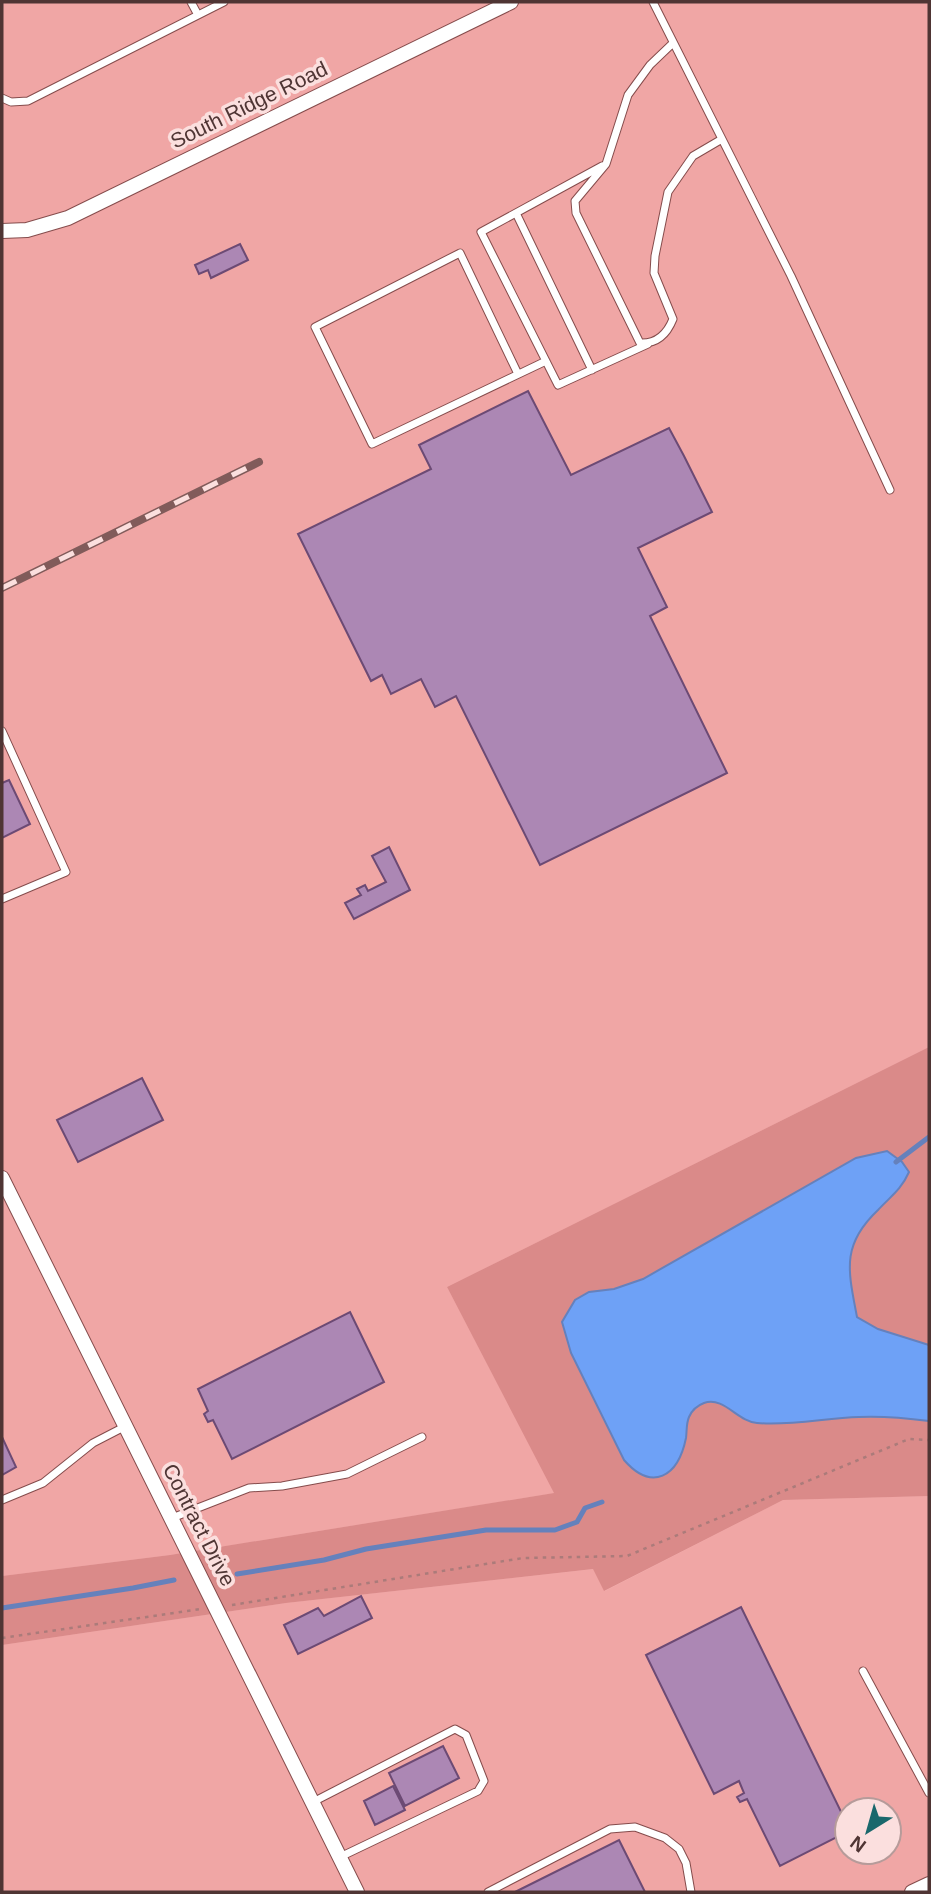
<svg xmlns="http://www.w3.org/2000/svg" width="931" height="1894" font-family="Arial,sans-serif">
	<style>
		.built { fill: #f0a6a5; fill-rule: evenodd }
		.green { fill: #da8a89 }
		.water { fill: #6ea1f6; stroke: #6581bc; stroke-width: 2 }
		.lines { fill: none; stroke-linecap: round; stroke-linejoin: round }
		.stream { stroke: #6581bc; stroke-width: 5 }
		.building { fill: #ac87b4; stroke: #6c4a74; stroke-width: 2 }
		.service-casing { stroke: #854c4c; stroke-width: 9 }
		.minor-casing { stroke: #854c4c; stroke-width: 16 }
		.path { stroke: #ab7b7a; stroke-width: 2.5; stroke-dasharray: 3.5 5; stroke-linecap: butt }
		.service { stroke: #fff; stroke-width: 7 }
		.minor { stroke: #fff; stroke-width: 14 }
		.rail-casing { stroke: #815b5a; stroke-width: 8 }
		.rail { stroke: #fbdfde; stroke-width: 5; stroke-dasharray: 16; stroke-linecap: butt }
		.labels { text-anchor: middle; stroke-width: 7; stroke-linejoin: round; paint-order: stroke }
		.street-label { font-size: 21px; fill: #4f3534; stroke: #fbdfde }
	</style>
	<rect width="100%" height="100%" fill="#f4b2b1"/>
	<path class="built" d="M2,2H929V1047L447,1287L555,1493L170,1555L2,1576Z
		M929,1496V1892H2V1645L286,1603L594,1569L605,1591L783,1500ZM847,1810H889V1852H847Z"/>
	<path class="green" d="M929,1047V1496L783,1500L604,1591L593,1569L286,1603L2,1645V1576L170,1555L554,1493L447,1287Z"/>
	<path class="water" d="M887,1151L902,1162L909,1172C901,1190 891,1196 878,1210C841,1245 848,1270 857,1317L878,1329L929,1345V1421C906,1418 883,1416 859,1417C825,1418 791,1426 757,1423C738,1422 724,1396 704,1403C696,1406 692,1410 689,1417C686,1424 687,1431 686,1438C678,1477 652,1492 624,1460L571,1353L562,1322L575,1300L589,1292L614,1289L643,1279L856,1158Z"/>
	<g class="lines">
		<path class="stream" d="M896,1162L929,1137
			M237,1574L324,1560L366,1549L486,1530H555L577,1522L585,1508L602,1502
			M2,1608L133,1588L174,1580"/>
	</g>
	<path class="building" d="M240,244L248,260L211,278L208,270L199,274L195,265Z
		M528,391L571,475L669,428L684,456L712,512L638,548L667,607L650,616L727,773L540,865L456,696L435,707L421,679L391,694L382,675L371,681L298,534L431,469L419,445Z
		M9,780L30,824L2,838V783Z
		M389,847L410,890L354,919L345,903L361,895L357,889L365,885L368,891L386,882L372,856Z
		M142,1078L163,1120L78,1162L57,1120Z
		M350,1312L384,1382L232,1459L213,1420L208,1422L204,1414L208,1411L198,1389Z
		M2,1437L16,1467L2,1475Z
		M361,1596L372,1618L298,1654L284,1625L318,1608L324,1616Z
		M741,1607L847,1824V1832L780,1866L747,1799L740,1802L737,1797L744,1793L739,1781L714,1794L646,1655Z
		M443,1746L459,1778L405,1806L389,1773Z
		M393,1786L405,1810L375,1825L364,1801Z
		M619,1840L645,1892H515Z"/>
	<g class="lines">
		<defs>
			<path id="service" d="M191,2L198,15
				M653,2L791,276L890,490
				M673,43L650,65L628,95L606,164L575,201L576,213L640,343C657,344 667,334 673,319L654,273L655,256L668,192L693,156L722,139
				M2,98L11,102L28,101L224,2
				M602,166L481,232L558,385L648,344
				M516,213L592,370
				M518,374L460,253L315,327L372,444L546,361
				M2,731L66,872L2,899
				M2,1500L43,1483L93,1443L126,1426
				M172,1518L249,1488L282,1486L347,1474L422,1437
				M863,1671L929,1793
				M313,1802L455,1729L466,1735L484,1781L478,1791L340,1857
				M488,1892L610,1829L635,1827L665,1838L679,1849L686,1863L691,1892"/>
			<path id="minor" d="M2,231L27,230L68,218L511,2
				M2,1178L357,1892
				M912,1892L929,1884"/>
		</defs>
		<use href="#service" class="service-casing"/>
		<use href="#minor" class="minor-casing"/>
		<path class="path" d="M232,1605L523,1558L627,1556L909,1439L929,1440
			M2,1638L201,1609"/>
		<use href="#service" class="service"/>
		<use href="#minor" class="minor"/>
		<defs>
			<path id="rail" d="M2,588L259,462"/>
		</defs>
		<use href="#rail" class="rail-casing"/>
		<use href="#rail" class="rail"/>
	</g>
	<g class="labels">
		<g class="street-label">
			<text transform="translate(249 105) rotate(-26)" y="7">South Ridge Road</text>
			<text transform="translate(199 1525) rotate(63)" y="7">Contract Drive</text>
		</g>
	</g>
	<rect width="931" height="1894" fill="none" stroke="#4f3534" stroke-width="7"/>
	<g transform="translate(868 1831) rotate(217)"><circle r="33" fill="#fbdfde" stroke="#b69b9a" stroke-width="2"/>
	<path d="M0-5L12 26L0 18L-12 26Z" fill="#1a686c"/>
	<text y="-10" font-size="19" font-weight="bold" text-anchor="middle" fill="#4f3534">N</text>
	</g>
</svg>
